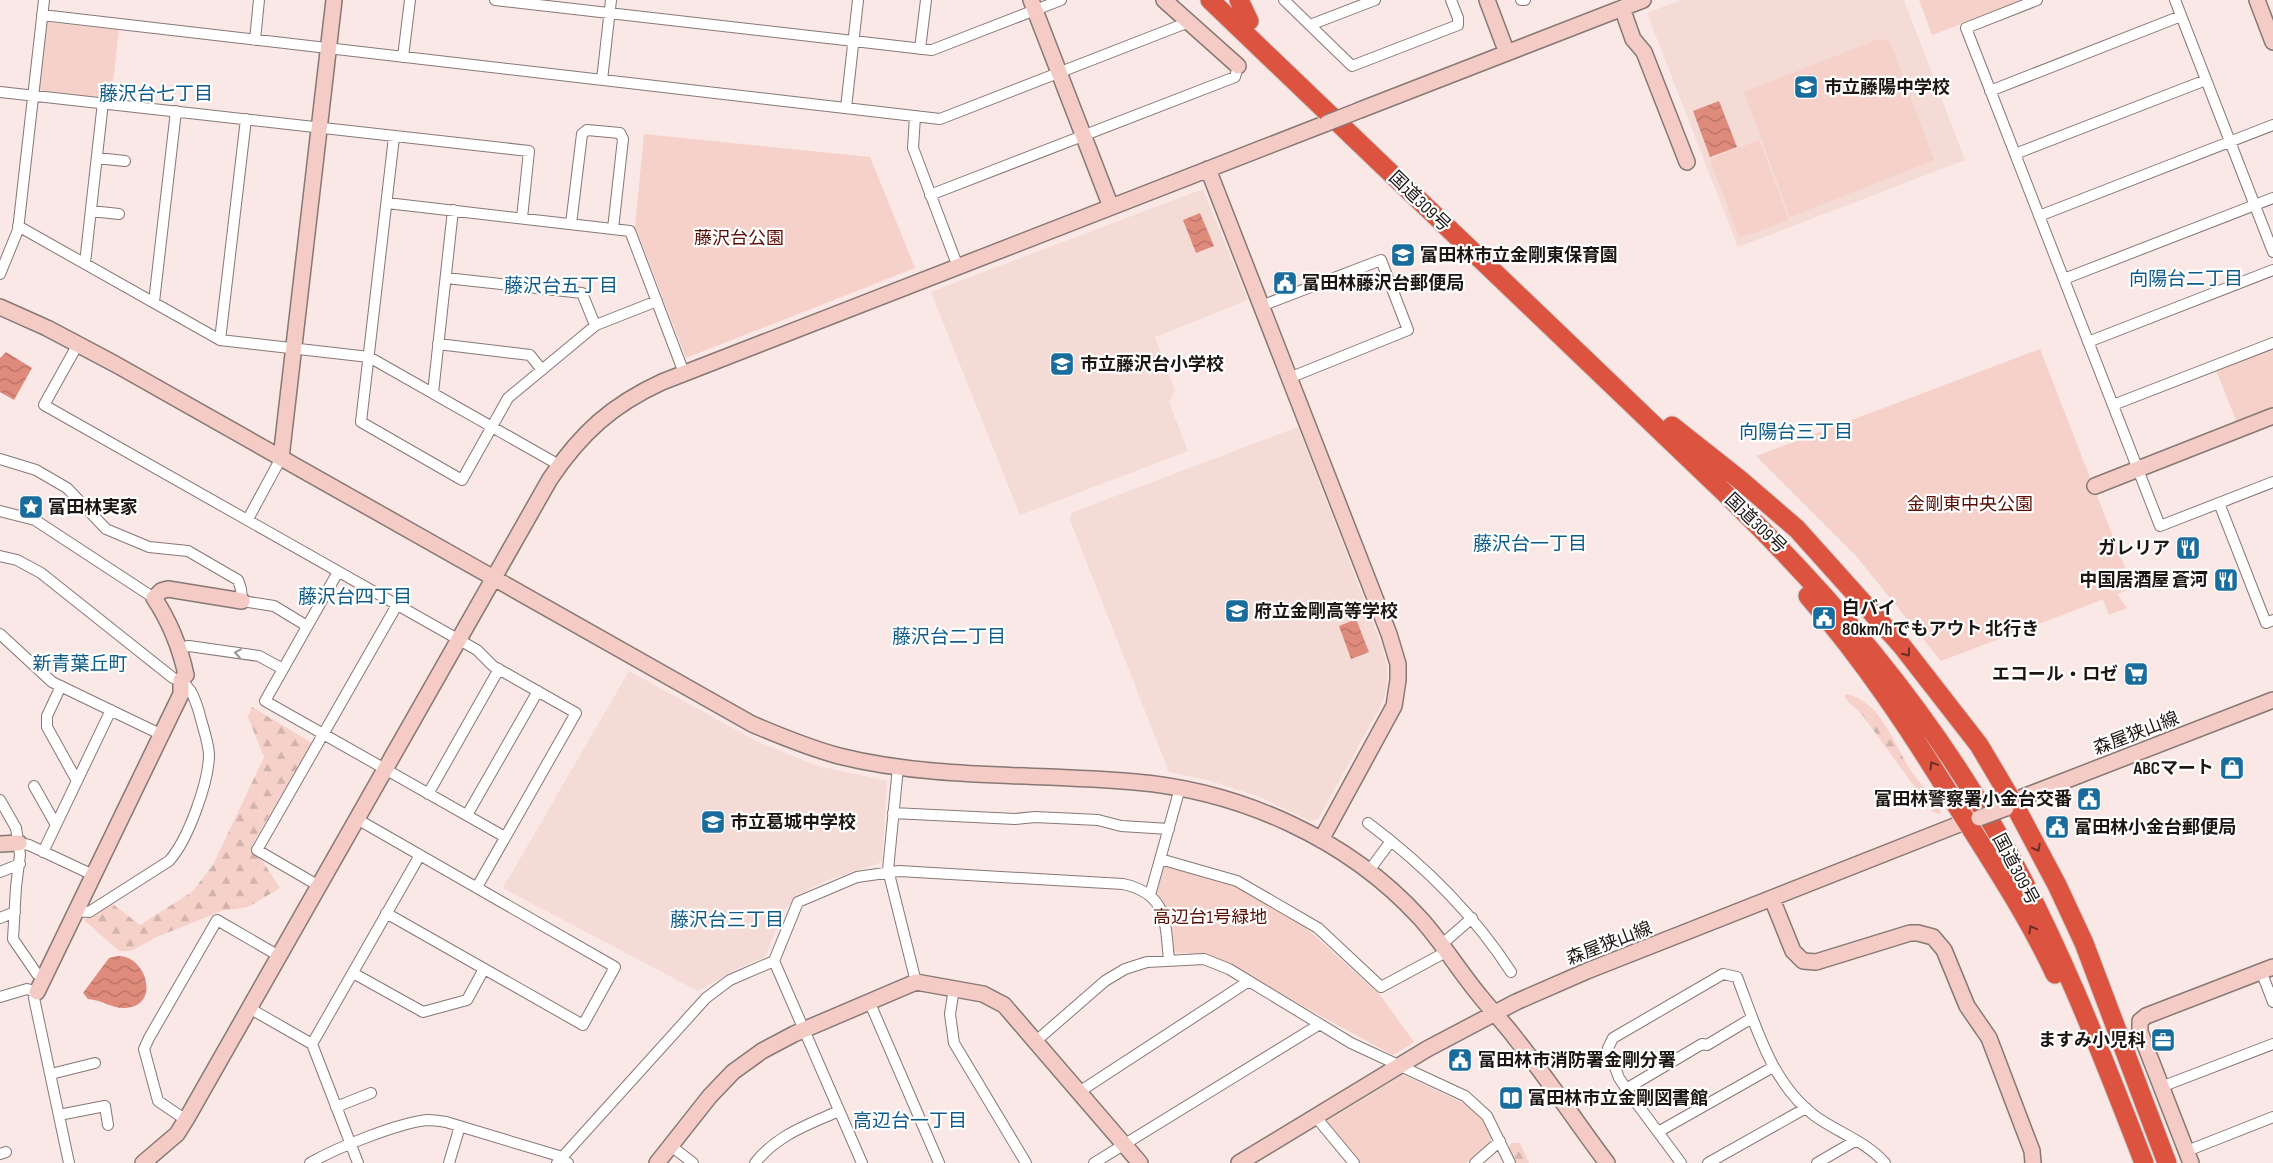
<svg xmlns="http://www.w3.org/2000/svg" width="2273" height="1163" font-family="'Sofia Sans Condensed','Noto Sans JP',sans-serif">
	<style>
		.built { fill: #f4dbd6 }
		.forest { fill: url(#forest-firs) }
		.park { fill: #f6d1c9 }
		.water { fill: url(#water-waves) }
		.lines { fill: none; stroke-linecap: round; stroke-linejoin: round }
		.street-casing { stroke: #867875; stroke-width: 12 }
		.secondary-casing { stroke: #867875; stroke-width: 18 }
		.highway-casing { stroke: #cdcccc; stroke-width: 21 }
		.street { stroke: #fff; stroke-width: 10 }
		.secondary { stroke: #f4ccc5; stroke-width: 15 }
		.highway { stroke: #dc543f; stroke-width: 19 }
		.secondary-bridge-casing { stroke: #867875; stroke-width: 18; stroke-linecap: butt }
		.secondary-bridge { stroke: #f4ccc5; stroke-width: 15 }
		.oneway { stroke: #999796 }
		.oneway2 { stroke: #692f26 }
		.labels { text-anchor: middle; stroke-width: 4.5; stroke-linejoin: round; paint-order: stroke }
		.poi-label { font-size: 18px; font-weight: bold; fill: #1c1715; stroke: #fff; text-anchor: start }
		.street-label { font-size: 18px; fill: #1c1715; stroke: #fff }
		.park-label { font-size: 18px; fill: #580d04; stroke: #fff }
		.neighbourhood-label { font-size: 19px; fill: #0f5c89; stroke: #fff }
	</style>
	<defs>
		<pattern id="forest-firs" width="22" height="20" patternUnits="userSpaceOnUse" patternTransform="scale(1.25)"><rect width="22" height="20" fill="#f6d1c9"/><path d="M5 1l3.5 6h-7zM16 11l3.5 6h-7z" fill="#d2b3ac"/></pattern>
		<pattern id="water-waves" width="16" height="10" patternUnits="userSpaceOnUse" patternTransform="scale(1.25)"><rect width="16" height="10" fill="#df8b7c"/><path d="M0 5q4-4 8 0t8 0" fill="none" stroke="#b47164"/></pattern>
	</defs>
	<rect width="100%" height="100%" fill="#f9e8e5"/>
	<path class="built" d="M1681,0H1904L1965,160L1738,247L1647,13Z
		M1203,189L1248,300L1155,337L1175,391L1169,402L1188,451L1020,515L931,292Z
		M1298,427L1383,649L1387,667V686L1383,702L1318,819L1310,821L1260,797L1211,781L1169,772L1070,520L1071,513Z
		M629,671L758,742L818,766L887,781L882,862L825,881L799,895L784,910L765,957L737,969L698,991L503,888Z"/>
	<path class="forest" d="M1847,694C1884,703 1894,748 1914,775C1922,786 1932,796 1941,808L1940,814L1933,812L1863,716C1857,708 1849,704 1844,696Z
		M252,707L312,743L252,845L280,888L248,907L221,911L157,937L131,951H119L84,920L110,902L140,925L192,892L213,865L264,757L248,717Z
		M1511,1143H1520L1529,1163H1514L1509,1149Z"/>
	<path class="park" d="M1919,0H2024L1932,35Z
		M46,22L119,30L111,99L39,90Z
		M1879,39L1890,42L1934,160L1790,217L1744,92Z
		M644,134L870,157L915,268L686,358L635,226Z
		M1759,140L1789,220L1739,238L1710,159Z
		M2273,347V408L2237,423L2216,370Z
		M2040,349L2133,588L2117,594L2127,608L2109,615L2103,600L2104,599L1941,661L1856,556L1756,456Z
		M1164,866L1236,885L1304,926L1380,995L1414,1042L1393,1055C1358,1036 1323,1018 1289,998C1252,977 1219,950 1174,953L1169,914L1156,895Z
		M1403,1075L1466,1104L1476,1112L1492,1135L1489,1143L1466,1163H1360L1325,1122Z"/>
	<path class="water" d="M1719,101L1737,147L1710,157L1693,111Z
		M1200,213L1214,246L1196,253L1183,220Z
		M6,352L32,368L14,400L0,392V358Z
		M1356,619L1369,652L1351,659L1339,626Z
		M117,956C146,954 162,1006 125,1008C114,1009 102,1000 88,999L83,993L109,958Z"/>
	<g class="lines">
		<defs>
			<path id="street" d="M495,0L932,50L1061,0
				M1284,0L1352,66L1458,25V18L1451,0
				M1521,0H1525
				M2037,0L1966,28L2160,526L2273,482
				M2175,0L2273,252
				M42,15L940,119L1189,22
				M1310,25L1375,0
				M255,40L259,0
				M920,49L926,0
				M403,57L410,0
				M602,80L611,0
				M1990,91L2181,16
				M0,92L529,151L522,218
				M846,108L858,0
				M915,116L913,148L958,267
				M394,137L361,422L462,480L508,398L596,325L657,301
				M2015,154L2206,80
				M97,158L125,161
				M930,195L1235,77L1238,66
				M387,203L630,231L684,373
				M91,211L119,214
				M2039,216L2273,125
				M571,224L582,134L587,130L620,133L623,139L613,229
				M18,226L220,340L369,357L559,465
				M85,263L103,102
				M0,274L18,230L44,0
				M446,278L582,293L595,325
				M2064,279L2273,198
				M154,302L176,111
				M1261,306L1381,260L1408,330L1289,378
				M220,340L246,119
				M2088,342L2273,270
				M78,344L44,405L477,650L493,666L576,713L477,887
				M438,344L530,355L542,370
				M433,393L453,210
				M2113,405L2273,343
				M0,459L36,470L67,488L106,529L149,547L188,551L238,580L241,589L242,601L274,606L307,626
				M2219,503L2266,623L2273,620
				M0,511L35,520L154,598
				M248,519L281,458
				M0,556L17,560L41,573L173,678C190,683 194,696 199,712C202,725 208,740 209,754C209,782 188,840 169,861L89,912L76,911
				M338,572L265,701L505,837
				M0,634L52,682L160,734
				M179,648L189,646L259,656L283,669
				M61,686L47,716V727L77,781
				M898,767L888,870L916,982
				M34,786L56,825
				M428,794L499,669
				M0,800L16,828L20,855L16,887L13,939L37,974L44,977
				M893,813L1015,819L1035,817L1098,820L1121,826L1169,829
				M467,815L538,691
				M357,819L615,967L583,1025L386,913
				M1368,823C1424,865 1473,913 1511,972
				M19,843L29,845L93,875
				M43,852L111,710
				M1160,859L1237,881L1318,928L1381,987L1446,952
				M0,872L20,864
				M1368,872L1391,841
				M319,886L257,850L397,605
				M1150,895L1180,788
				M0,918L15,912
				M1441,945L1472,918
				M2261,971L2273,1002
				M353,973L423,1012L467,1000L484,969
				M954,988L950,1014L954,1043L1026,1163
				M0,997L27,989L37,992L34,998L69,1163
				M869,1001L939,1163
				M249,1008L312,1044L358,1163
				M1036,1041L1105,981L1125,969L1147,962L1204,959L1229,969L1351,1043L1465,1096L1487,1116L1510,1163
				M312,1044L420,855
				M51,1074L95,1063
				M2161,1087L2273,1044
				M1626,1089L1702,1044L1707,1045L1752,1018
				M1079,1092L1249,981
				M336,1107L371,1093
				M59,1115L105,1106L108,1125
				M1315,1116L1354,1163
				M186,1120L158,1101L144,1049L149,1038L217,920L279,956
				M1658,1132L1773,1067
				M671,1146L693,1163
				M2187,1151L2273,1117
				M0,1154L6,1152
				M310,1163C336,1148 398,1123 427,1120C433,1120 440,1121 446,1122L559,1156L568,1163
				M449,1163L460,1126
				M557,1163L706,998L730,980L774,961
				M755,1163C777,1135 807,1125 839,1111
				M862,1163L774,961L798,902L857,877L899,871L1123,884C1168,894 1165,922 1169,960
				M1094,1163L1320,1024
				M1475,1163L1500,1141
				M1681,1163L1629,1093L1619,1078L1608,1048L1613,1038L1723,974L1737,977C1756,1026 1771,1083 1815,1116C1837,1132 1867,1142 1885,1163
				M1708,1163L1806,1108
				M1817,1163L1855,1141"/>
			<path id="secondary" d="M1031,0L1111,207
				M1164,0L1238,66
				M1487,0L1507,53
				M2257,0L2273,42
				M1622,8L1633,39L1644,52L1687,162
				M1360,110L1643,0
				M1208,169L1389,634L1398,664V680L1394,706L1321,840
				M0,307L47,328L115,364L752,724C780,736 809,748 839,756C935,780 1037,773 1135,782C1241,791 1348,839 1420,918C1442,942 1459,971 1480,996C1491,1010 1505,1024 1516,1039C1548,1079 1576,1122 1607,1163
				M281,458L334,0
				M2095,486L2273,416
				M2006,808L2014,804L2023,797L2273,700
				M0,844L19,843
				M1772,899L1793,951L1803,961L1816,962L1910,933H1918L1933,937L1944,950L1967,1006L1989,1038L2032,1151L2033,1163
				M37,992L181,694V680L186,675C180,647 170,622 154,598L161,591L168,589L242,601
				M143,1163L177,1134L187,1118L550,479C581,433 612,405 662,382L1327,123
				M657,1163L710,1096L733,1072L762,1051L794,1034L916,982L983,994L1004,1005L1140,1163
				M1239,1163L1427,1049L1516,1002L1587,971L1957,825L1976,819
				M2191,1163L2140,1032V1021L2146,1016L2273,967"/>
			<path id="highway" d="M1210,0L1729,497C1833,599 1922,703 1995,829C2056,935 2100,1049 2144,1163
				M1239,0L1249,21
				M1672,426L1739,479L1797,529L1902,646L1979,745L2014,804L2057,885L2084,943L2167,1163
				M1808,596C1864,660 1910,730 1955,803C1990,859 2027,914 2055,974"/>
		</defs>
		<use href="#street" class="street-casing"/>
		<use href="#secondary" class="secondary-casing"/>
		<use href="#highway" class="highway-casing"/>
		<use href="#street" class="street"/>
		<use href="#secondary" class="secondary"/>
		<use href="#highway" class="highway"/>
		<defs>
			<path id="secondary-bridge" d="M1327,123L1360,110
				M1979,818L2006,808"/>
		</defs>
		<use href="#secondary-bridge" class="secondary-bridge-casing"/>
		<use href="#secondary-bridge" class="secondary-bridge"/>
	</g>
	<defs><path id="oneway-chevron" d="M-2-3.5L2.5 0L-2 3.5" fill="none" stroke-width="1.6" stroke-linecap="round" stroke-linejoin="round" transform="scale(1.25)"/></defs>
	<use class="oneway" href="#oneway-chevron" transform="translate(238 653) rotate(-172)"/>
	<g class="oneway2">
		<use href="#oneway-chevron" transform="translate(1907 653) rotate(52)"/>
		<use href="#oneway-chevron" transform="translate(1933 765) rotate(-121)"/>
		<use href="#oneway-chevron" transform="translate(2037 848) rotate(62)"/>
		<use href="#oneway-chevron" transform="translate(2032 929) rotate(-119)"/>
	</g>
	<defs>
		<symbol id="school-square" viewBox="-11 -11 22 22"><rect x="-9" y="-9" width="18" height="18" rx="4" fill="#1a6c9d" stroke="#fff"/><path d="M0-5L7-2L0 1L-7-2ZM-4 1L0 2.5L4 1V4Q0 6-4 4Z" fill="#fff"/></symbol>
		<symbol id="civic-square" viewBox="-11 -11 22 22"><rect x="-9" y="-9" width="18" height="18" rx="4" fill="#1a6c9d" stroke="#fff"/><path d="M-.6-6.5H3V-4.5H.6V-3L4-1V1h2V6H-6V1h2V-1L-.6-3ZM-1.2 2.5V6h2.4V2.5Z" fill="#fff"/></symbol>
		<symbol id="sight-square" viewBox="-11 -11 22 22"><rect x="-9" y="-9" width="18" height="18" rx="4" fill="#1a6c9d" stroke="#fff"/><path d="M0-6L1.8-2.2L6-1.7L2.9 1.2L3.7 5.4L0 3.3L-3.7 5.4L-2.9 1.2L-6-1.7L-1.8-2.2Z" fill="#fff"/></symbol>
		<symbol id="restaurant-square" viewBox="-11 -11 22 22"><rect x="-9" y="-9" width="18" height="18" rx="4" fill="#1a6c9d" stroke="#fff"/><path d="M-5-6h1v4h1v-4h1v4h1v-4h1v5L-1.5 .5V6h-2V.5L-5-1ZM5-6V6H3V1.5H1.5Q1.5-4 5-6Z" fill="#fff"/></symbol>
		<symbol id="supermarket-square" viewBox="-11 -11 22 22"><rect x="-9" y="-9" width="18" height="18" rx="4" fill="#1a6c9d" stroke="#fff"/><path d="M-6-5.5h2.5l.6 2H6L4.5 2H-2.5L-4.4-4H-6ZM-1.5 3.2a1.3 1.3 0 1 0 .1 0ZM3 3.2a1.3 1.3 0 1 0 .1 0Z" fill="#fff"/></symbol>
		<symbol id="shop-square" viewBox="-11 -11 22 22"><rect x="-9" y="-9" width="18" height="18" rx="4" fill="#1a6c9d" stroke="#fff"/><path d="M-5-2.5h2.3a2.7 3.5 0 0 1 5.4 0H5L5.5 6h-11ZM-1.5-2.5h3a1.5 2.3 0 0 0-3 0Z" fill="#fff"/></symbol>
		<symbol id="office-square" viewBox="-11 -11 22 22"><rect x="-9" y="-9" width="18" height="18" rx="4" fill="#1a6c9d" stroke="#fff"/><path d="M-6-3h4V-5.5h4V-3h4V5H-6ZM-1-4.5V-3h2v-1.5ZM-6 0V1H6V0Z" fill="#fff"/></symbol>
		<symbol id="library-square" viewBox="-11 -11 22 22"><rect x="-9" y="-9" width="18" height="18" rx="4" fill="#1a6c9d" stroke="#fff"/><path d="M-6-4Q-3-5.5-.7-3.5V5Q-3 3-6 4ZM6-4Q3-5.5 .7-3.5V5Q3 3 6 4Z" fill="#fff"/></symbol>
	</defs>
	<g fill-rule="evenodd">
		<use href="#school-square" x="1792" y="73" width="28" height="28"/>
		<use href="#school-square" x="1389" y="241" width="28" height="28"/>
		<use href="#civic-square" x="1271" y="269" width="28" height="28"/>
		<use href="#school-square" x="1048" y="350" width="28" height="28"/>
		<use href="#sight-square" x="17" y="493" width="28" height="28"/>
		<use href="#restaurant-square" x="2174" y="534" width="28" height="28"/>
		<use href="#restaurant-square" x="2212" y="566" width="28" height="28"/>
		<use href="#school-square" x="1223" y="597" width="28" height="28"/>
		<use href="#civic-square" x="1810" y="604" width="28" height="28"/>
		<use href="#supermarket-square" x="2122" y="660" width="28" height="28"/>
		<use href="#shop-square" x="2218" y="754" width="28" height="28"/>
		<use href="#civic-square" x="2075" y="785" width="28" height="28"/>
		<use href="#school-square" x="699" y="808" width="28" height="28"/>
		<use href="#civic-square" x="2043" y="813" width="28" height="28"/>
		<use href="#office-square" x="2149" y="1026" width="28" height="28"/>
		<use href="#civic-square" x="1446" y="1046" width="28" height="28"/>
		<use href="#library-square" x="1497" y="1084" width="28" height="28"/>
	</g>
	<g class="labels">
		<g class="poi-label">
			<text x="1824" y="93">市立藤陽中学校</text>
			<text x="1420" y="261">富田林市立金剛東保育園</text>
			<text x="1302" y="289">富田林藤沢台郵便局</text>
			<text x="1080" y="370">市立藤沢台小学校</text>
			<text x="48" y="513">富田林実家</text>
			<text x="2170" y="554" text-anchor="end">ガレリア</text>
			<text x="2208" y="586" text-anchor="end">中国居酒屋 蒼河</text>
			<text x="1842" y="614">白バイ<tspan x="1842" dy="21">80km/hでもアウト 北行き</tspan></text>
			<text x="1254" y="617">府立金剛高等学校</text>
			<text x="2118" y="680" text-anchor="end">エコール・ロゼ</text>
			<text x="2214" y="774" text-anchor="end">ABCマート</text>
			<text x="2072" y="805" text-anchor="end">富田林警察署小金台交番</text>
			<text x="730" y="828">市立葛城中学校</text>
			<text x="2074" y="833">富田林小金台郵便局</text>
			<text x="2146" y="1046" text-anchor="end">ますみ小児科</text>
			<text x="1478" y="1066">富田林市消防署金剛分署</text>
			<text x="1528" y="1104">富田林市立金剛図書館</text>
		</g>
		<g class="street-label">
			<text transform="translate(1420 201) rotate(44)" y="6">国道309号</text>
			<text transform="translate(1756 523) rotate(44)" y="6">国道309号</text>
			<text transform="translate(2136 733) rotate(-21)" y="6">森屋狭山線</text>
			<text transform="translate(2016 869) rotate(62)" y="6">国道309号</text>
			<text transform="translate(1609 943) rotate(-21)" y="6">森屋狭山線</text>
		</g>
		<g class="park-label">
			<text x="739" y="244">藤沢台公園</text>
			<text x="1970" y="510">金剛東中央公園</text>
			<text x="1210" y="923">高辺台1号緑地</text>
		</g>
		<g class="neighbourhood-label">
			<text x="156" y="100">藤沢台七丁目</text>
			<text x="2186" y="285">向陽台二丁目</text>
			<text x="561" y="292">藤沢台五丁目</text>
			<text x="1796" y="438">向陽台三丁目</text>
			<text x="1530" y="550">藤沢台一丁目</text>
			<text x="355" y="603">藤沢台四丁目</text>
			<text x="949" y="643">藤沢台二丁目</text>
			<text x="80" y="670">新青葉丘町</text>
			<text x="727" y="926">藤沢台三丁目</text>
			<text x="910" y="1127">高辺台一丁目</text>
		</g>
	</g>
</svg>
